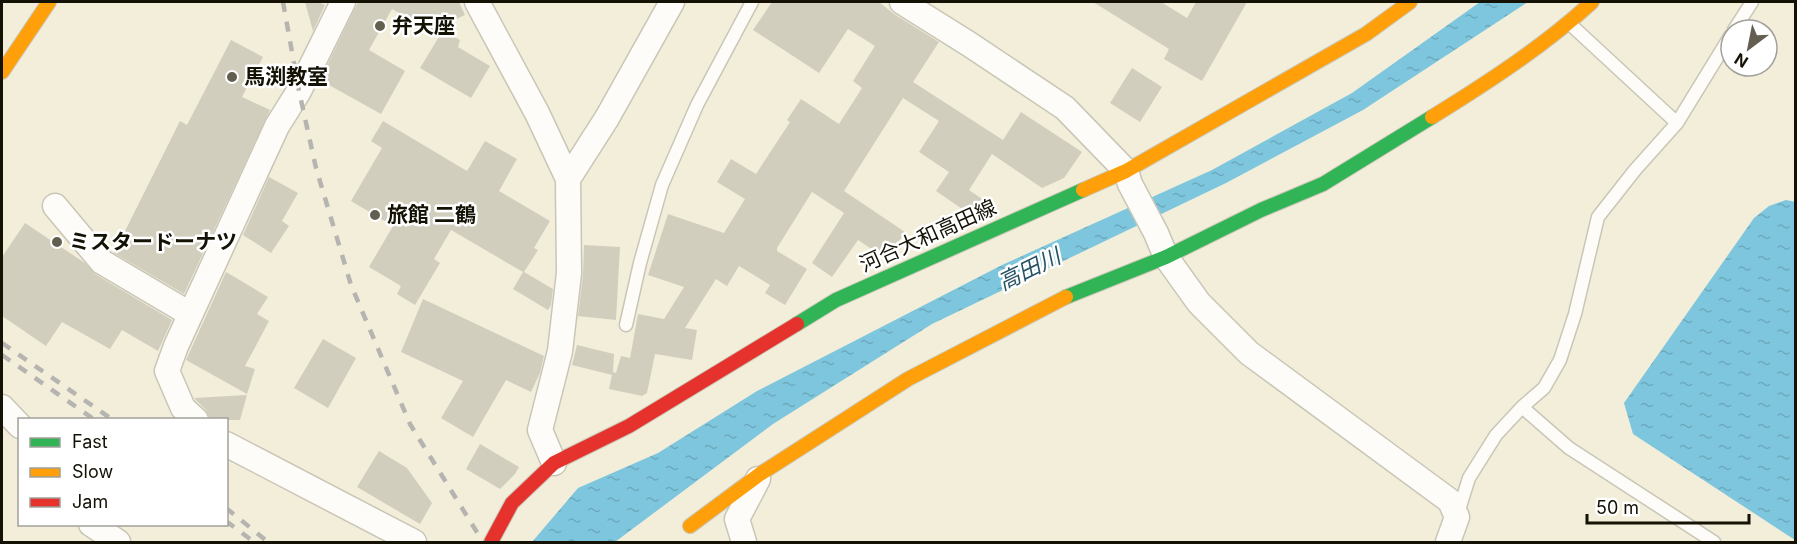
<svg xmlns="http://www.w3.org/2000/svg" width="1797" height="544" font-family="Inter,'Noto Sans JP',sans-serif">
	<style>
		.water { fill: url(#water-ripples) }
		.building { fill: #d2cebe }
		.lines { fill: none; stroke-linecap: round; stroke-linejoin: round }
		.lane-casing { stroke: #c9c6b6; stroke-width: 15 }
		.street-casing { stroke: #c9c6b6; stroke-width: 27 }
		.fast-casing { stroke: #c9c6b6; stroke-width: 16 }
		.slow-casing { stroke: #c9c6b6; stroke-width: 16 }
		.jam-casing { stroke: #c9c6b6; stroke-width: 16 }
		.lane { stroke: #fdfcf9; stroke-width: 12 }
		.street { stroke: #fdfcf9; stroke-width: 24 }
		.fast { stroke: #30b455; stroke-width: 14 }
		.slow { stroke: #ff9f0a; stroke-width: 14 }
		.jam { stroke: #e5322d; stroke-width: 14 }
		.rail { stroke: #b6b4b0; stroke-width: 4.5; stroke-dasharray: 10 10; stroke-linecap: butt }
		.poi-dot { fill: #625e50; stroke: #fff; stroke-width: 2 }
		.labels { text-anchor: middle; stroke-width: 5; stroke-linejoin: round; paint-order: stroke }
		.poi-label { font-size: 21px; font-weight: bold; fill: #141105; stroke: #fff; text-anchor: start }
		.street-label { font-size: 21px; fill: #141105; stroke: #fff }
		.water-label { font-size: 22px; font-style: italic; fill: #265264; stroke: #fff }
	</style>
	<defs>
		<pattern id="water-ripples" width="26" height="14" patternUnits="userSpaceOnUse" patternTransform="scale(1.5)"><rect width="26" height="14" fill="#7ec6dd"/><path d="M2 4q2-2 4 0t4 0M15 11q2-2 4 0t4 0" fill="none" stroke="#6ca9bc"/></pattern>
	</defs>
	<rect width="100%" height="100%" fill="#f2eeda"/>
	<path class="water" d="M1480,2H1528L1363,110L1226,183L932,324L773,424L615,542H532L578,488L658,453L757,391L1002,265L1212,170L1352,93Z
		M1786,200L1796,202L1795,540L1633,434L1624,403L1754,218L1769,206Z"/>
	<path class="building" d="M305,2H318L325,5L313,31Z
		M358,2H459L465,15L430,31L392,9L369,50L405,71L381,114L320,80Z
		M772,2H879L894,14L939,42L913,82L1003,140L1021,112L1082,152L1064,178L1042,188L992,154L969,190L982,199L971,215L936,191L949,172L919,152L939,121L903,98L844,191L905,232L890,255L885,258L858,240L832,277L812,263L844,213L812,192L777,248V251L807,269L785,305L765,293L770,285L739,266L727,286L716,279L685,328L697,330L692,360L655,354L647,393L642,396L609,389L612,375L572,365L577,345L614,354L613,372L616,373L621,356L630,358L638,314L664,319L684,287L648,275L668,214L724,233L745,199L717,182L731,159L756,174L790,122L787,120L801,99L839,124L862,88L853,81L875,46L848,29L819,73L753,30Z
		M1093,2H1161L1187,18L1196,2H1247L1202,81L1164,59L1169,49Z
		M443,30L460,40L458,47L490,66L471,98L420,68Z
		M231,40L263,57L242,97L270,110L184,294L114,253L180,121L187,125Z
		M1132,68L1162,87L1140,122L1110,103Z
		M383,121L467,171L485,141L517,159L499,191L550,221L534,248L538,250L524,272L553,289L551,305L548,310L513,289L523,272L451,230L434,259L440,263L415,305L397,294L401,286L369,267L393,226L351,201L382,148L371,141Z
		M269,177L298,193L282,221L289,226L271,253L243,235Z
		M25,223L85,263L95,274L172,320L158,351L122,330L110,349L62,322L46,346L2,316V257Z
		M584,245L620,247L616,320L578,316L583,274Z
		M226,272L268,297L257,314L269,321L245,366L255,369L247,394L186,360Z
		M423,299L544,356L540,373L531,392L506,380L473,437L441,418L463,381L401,352Z
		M323,339L356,358L328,408L294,388Z
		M247,395L240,420H210L206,410L194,398Z
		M480,444L519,467L515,474L500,489L466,469Z
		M379,451L407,468L432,503L420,524L357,487Z"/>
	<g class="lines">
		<defs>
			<path id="lane" d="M1570,24L1677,123
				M1734,30L1752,2
				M626,325L640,263L662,185L697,105L752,2
				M1522,407L1569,448L1714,542
				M1458,513L1469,478L1496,435L1522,407L1544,388L1560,360L1575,314L1598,217L1635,170L1677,123L1731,35"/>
			<path id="street" d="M477,2L537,113L568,179L569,273L560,351L540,430L554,463
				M902,2L969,44L1065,108L1126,171L1130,184L1156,233L1166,257L1199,303L1249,353L1450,501L1457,517L1448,542
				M568,179L607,118L672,2
				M55,206L102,262L190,314
				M2,407L20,426
				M196,420L183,408L167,371L176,346L277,126L299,91L343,2
				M226,444L414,542
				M91,524L118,542
				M744,542L737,519L758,479"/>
			<path id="fast" d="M1066,297L1166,257L1261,210L1323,184L1432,117
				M797,324L836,300L1083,190"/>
			<path id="slow" d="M2,72L49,2
				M1432,117C1487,83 1544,46 1592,2
				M1083,190L1126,171L1366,34L1410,2
				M690,526L760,474L908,379L1066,297"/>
			<path id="jam" d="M491,542L512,503L554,463L629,426L797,324"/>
		</defs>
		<use href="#lane" class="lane-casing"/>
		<use href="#street" class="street-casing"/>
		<use href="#fast" class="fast-casing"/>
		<use href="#slow" class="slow-casing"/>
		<use href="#jam" class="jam-casing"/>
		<use href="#lane" class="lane"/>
		<use href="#street" class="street"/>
		<use href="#fast" class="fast"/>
		<use href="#slow" class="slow"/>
		<use href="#jam" class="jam"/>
		<path class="rail" d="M283,2L299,91L316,168L351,285L410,424L483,542
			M2,343L113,420
			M2,355L95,420
			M226,508L268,542
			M226,521L254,542"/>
	</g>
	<g class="poi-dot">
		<circle cx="380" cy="26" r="6"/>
		<circle cx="232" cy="77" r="6"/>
		<circle cx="375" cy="215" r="6"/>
		<circle cx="57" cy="242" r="6"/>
	</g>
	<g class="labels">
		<g class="poi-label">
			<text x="392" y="33">弁天座</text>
			<text x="244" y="84">馬渕教室</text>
			<text x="387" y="222">旅館 二鶴</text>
			<text x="69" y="249">ミスタードーナツ</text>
		</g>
		<g class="street-label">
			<text transform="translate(928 236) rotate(-24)" y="7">河合大和高田線</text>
		</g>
		<g class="water-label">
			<text transform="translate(1029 269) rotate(-26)" y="8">高田川</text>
		</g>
	</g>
	<rect width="1797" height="544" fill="none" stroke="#141105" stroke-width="6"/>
	<rect x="18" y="418" width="210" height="108" fill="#ffffff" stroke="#a1a09b" stroke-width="1.5"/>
	<rect x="30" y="438" width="30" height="9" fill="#30b455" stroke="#a1a09b" stroke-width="1.5"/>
	<text x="72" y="448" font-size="18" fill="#141105">Fast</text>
	<rect x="30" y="468" width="30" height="9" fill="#ff9f0a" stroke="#a1a09b" stroke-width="1.5"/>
	<text x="72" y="478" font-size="18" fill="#141105">Slow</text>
	<rect x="30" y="498" width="30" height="9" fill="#e5322d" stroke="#a1a09b" stroke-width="1.5"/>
	<text x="72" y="508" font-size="18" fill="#141105">Jam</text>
	<g transform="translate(1749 48) rotate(212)"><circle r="28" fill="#ffffff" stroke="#a1a09b" stroke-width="1.5"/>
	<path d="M0-4.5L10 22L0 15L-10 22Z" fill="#625e50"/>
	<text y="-9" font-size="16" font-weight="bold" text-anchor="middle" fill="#141105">N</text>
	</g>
	<path d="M1587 514v9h162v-9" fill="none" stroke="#141105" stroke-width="3"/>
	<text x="1596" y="514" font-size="18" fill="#141105" stroke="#ffffff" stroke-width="4.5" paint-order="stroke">50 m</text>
</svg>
